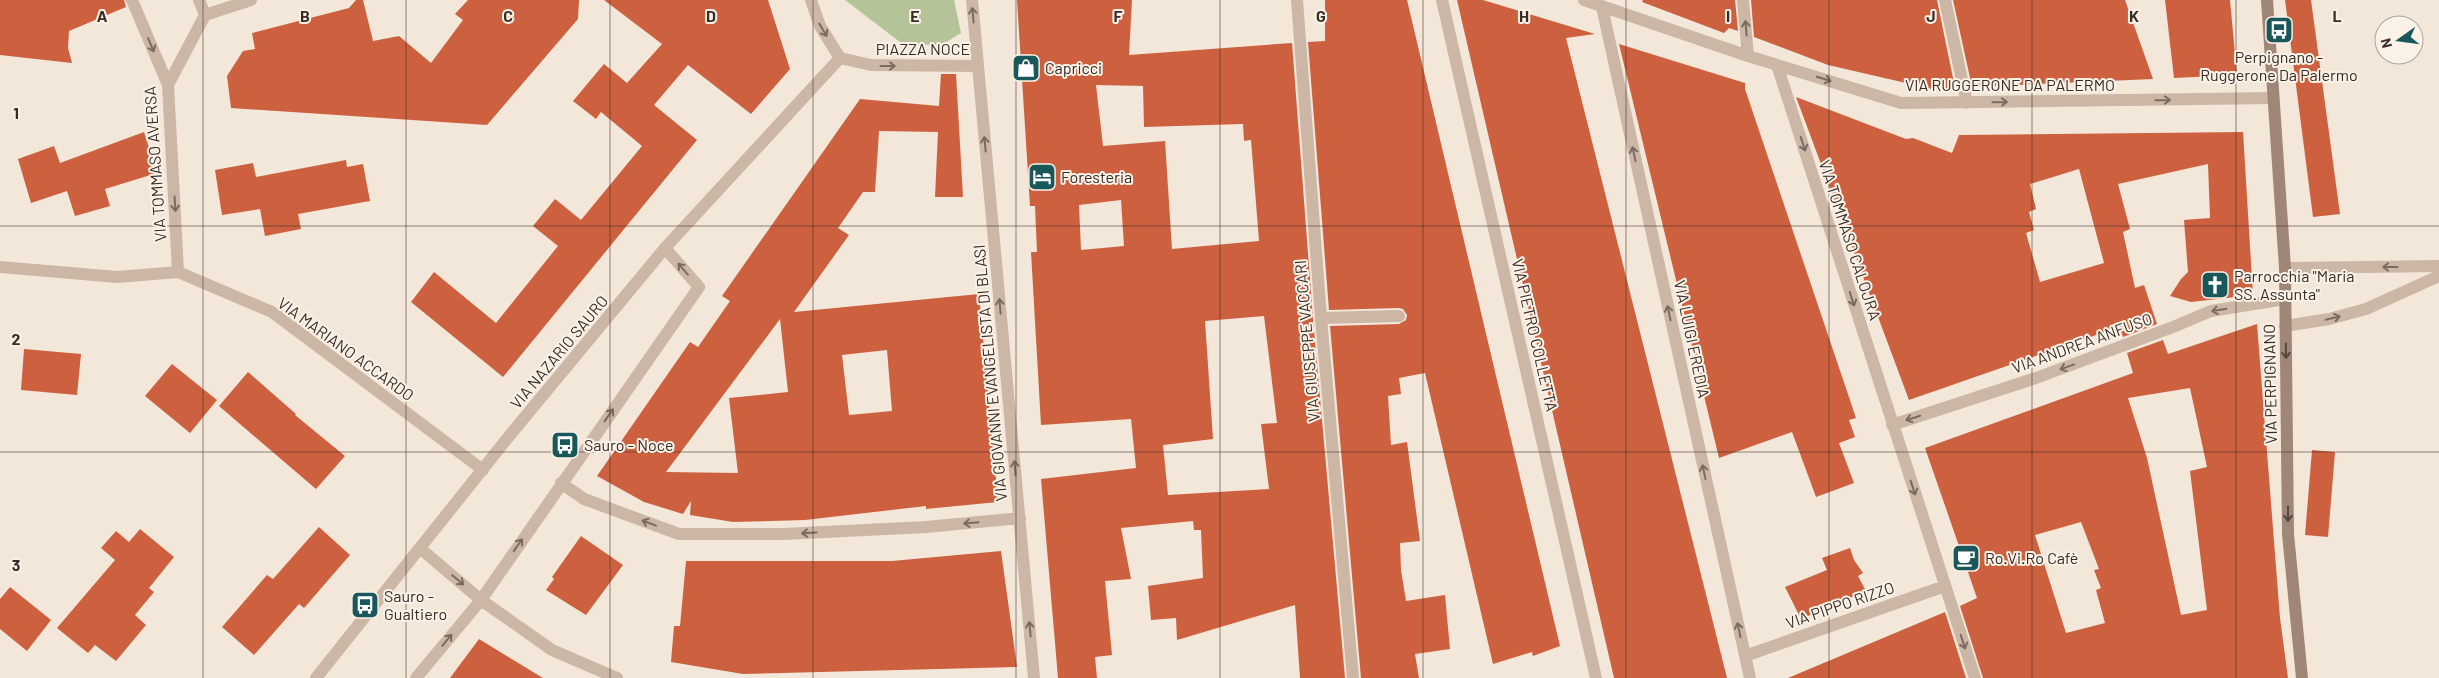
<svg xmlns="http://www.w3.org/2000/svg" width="2439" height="678" font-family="Barlow,sans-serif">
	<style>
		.green { fill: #b5c399 }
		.building { fill: #cd613f; fill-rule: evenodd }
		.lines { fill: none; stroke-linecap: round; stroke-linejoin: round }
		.street { stroke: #ccb7a6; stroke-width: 12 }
		.secondary { stroke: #a08677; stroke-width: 12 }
		.oneway { stroke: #7a6b60 }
		.oneway2 { stroke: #56473f }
		.grid { fill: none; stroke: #372c27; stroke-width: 1; stroke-opacity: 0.55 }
		.labels { text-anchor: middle; stroke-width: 4; stroke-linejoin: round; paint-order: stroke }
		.street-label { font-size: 16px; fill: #372c27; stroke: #faf2e7 }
		.poi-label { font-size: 16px; fill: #372c27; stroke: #faf2e7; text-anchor: start }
		.grid-label { font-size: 16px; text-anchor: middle; font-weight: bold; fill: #372c27; stroke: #faf2e7; stroke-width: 4; stroke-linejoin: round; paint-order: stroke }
	</style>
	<rect width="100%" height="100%" fill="#f3e7da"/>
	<path class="green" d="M845,0H954L961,33L940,46L900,42Z"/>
	<path class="building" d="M0,0H124L126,7L69,31L68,48L72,63L0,55Z
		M356,0H363L373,41L399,36L431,63L463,20L455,14L468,0H579L578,19L487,125L231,108L227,76L243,51L255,49L252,33L349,8Z
		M604,0H768L790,69L751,114L688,65L654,105L697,140L503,377L411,302L434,272L496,323L558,246L533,226L555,199L581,220L642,146L601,112L596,119L573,101L604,64L627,83L662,44Z
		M1017,0H1132L1129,55L1292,43L1313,319L1345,678H1300L1295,605L1177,640L1176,618L1151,620L1148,586L1203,578L1201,530H1194L1193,521L1121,528L1131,579L1105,581L1112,655L1095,657L1097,678H1058L1041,479L1136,468L1131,419L1041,425L1031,252H1037L1035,206H1030ZM1096,85L1143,86L1144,127L1243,124L1244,141L1251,140L1259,241L1172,249L1165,141L1103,146ZM1121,200L1124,246L1081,250L1079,205ZM1264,316L1277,423L1261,424L1269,489L1168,495L1163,445L1213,439L1205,321Z
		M1325,0H1407L1560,646L1533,656L1532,652L1493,664L1425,373L1399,378L1401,394L1388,396L1391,445L1407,442L1420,541L1400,543L1401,570L1406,601L1445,595L1450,649L1415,654L1419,678H1361L1330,326L1399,324L1406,320L1407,315L1403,309L1399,308L1329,310L1308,42L1325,41Z
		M1457,0H1483L1595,34L1566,38L1727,678H1614Z
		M1643,0H1735L1738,31L1729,28L1724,33L1642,2Z
		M1751,0H1937L1955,88L1932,89L1828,65L1754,37Z
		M1953,0H2125L2153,79L1972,87Z
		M2165,0H2230L2237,75L2174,78Z
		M2285,0H2311L2340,214L2313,217Z
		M1619,44L1745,83V89L1856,418L1849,420L1855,437L1839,443L1854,483L1816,497L1792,432L1719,458Z
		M941,74H956L963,197H935L938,132L879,131L875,192H863L838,228L849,235L794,312L979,294L998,502L926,509V506L805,520L733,522L690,515L691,501L683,514L644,502L597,476L690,342L698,347L730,301L722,296L860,99L939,106ZM780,319L788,392L729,398L738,473L666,472ZM887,350L892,411L849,415L842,355Z
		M1796,97L1906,139L1913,138L1952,153L1959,135L2243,132L2253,295L2191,302L2170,296L2181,279L2188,272L2184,220L2210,218L2208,164L2118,184L2130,229L2123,232L2135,288L2144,285L2157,324L2123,337L2120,328L2099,334L1909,400ZM2079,169L2104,263L2040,282L2026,233L2034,230L2029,212L2036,209L2030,184Z
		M144,132L157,173L105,189L110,206L75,216L67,191L31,203L18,159L54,146L60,163Z
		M346,160L347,167L363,164L370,201L298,214L301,229L265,236L260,209L222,215L215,170L253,163L256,177Z
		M2257,324L2280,618L2288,678H1983L1960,606L1977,598L1925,448L2133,373L2127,353L2163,340L2168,354ZM2190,388L2207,467L2190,471L2207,610L2181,615L2147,458L2128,398ZM2081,522L2099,569L2094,570L2101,588L2096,590L2105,623L2066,633L2035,535Z
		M24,349L81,354L77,395L21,390Z
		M172,364L217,400L190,433L145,396Z
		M248,372L296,414L295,415L345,456L316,489L219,406Z
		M2312,450L2335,452L2328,537L2305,535Z
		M319,527L350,555L304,608L299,604L254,655L222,627L267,575L273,579Z
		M140,529L174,557L149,588L154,592L135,615L146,625L116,661L95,645L88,653L57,628L115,560L101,548L116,531L129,542Z
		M581,536L623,565L586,615L546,590L554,579L552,577Z
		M1850,548L1854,560L1863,573L1858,576L1866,591L1801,619L1785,587L1827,570L1822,558Z
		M1001,551L1017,667L743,674L671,662L674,626H680L686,561H892Z
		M10,587L51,620L27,651L0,629V599Z
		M1945,612L1966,678H1788Z
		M479,639L543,678H450Z"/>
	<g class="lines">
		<path class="street" d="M132,0L168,85L178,272
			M199,0L205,15
			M811,0L820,26L840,58L871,65L978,66
			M972,0L1034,678
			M1297,0L1321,318L1353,678
			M1442,0L1596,678
			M1584,0L1748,56L1901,103L2273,98
			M1743,0L1748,56
			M1945,0L1967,103
			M1602,7L1750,678
			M1777,65L1975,678
			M168,85L205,15L251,0
			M0,267L117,277L178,272L272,312L483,470
			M2285,268L2439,266
			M1321,318L1399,316
			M2285,326L2329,319L2366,309L2439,276
			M1892,425L2036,378L2173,327L2211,311L2285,299
			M561,483L584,499L679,534H784L926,527L1020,518
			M421,549L481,600L552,650L617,678
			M1745,656L1945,586
			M316,678L510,435L665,248L840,58
			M416,678L481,600L699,287L665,248"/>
		<path class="secondary" d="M2267,0L2285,268L2288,534L2302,678"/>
	</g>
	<defs><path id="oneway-shaft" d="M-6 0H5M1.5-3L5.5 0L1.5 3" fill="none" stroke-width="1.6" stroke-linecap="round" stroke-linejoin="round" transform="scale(1.25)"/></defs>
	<g class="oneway">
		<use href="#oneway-shaft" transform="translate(973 15) rotate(-95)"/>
		<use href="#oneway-shaft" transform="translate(1746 28) rotate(-95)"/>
		<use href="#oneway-shaft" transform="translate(823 30) rotate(59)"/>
		<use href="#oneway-shaft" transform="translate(151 45) rotate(67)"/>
		<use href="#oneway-shaft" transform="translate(888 66)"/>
		<use href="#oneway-shaft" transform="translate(1824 79) rotate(17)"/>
		<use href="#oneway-shaft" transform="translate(2163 100) rotate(-1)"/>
		<use href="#oneway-shaft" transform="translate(2000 102) rotate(-1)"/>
		<use href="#oneway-shaft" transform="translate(985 144) rotate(-95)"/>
		<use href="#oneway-shaft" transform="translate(1803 144) rotate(72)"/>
		<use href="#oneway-shaft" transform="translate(1634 154) rotate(-102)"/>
		<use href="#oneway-shaft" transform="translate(175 204) rotate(87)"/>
		<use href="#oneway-shaft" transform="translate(2390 267) rotate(180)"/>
		<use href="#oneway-shaft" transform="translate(683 269) rotate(-131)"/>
		<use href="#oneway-shaft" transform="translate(1852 299) rotate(72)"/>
		<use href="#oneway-shaft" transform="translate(1000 306) rotate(-95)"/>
		<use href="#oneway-shaft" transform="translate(2219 310) rotate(170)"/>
		<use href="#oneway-shaft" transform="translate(1669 313) rotate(-102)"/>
		<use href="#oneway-shaft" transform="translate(2333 318) rotate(-13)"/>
		<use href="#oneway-shaft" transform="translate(2067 367) rotate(160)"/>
		<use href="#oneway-shaft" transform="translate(609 415) rotate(-55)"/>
		<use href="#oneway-shaft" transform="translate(1913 418) rotate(162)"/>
		<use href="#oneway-shaft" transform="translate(1015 468) rotate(-95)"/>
		<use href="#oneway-shaft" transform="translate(1704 472) rotate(-102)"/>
		<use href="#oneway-shaft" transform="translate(1913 488) rotate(72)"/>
		<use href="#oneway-shaft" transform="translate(649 523) rotate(-159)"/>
		<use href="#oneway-shaft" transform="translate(971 523) rotate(175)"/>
		<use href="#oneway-shaft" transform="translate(809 533) rotate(177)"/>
		<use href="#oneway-shaft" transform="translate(518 545) rotate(-55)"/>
		<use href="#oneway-shaft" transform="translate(458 580) rotate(40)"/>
		<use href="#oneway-shaft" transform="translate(1030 629) rotate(-95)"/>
		<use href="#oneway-shaft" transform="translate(1739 630) rotate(-102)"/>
		<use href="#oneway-shaft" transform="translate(447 640) rotate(-51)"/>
		<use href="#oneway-shaft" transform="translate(1963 642) rotate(72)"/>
	</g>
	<g class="oneway2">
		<use href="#oneway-shaft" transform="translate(2286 351) rotate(89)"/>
		<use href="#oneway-shaft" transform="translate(2288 514) rotate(90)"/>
	</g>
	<path class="grid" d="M203,0V678M406,0V678M610,0V678M813,0V678M1016,0V678M1220,0V678M1423,0V678M1626,0V678M1829,0V678M2032,0V678M2236,0V678M0,226H2439M0,452H2439"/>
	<defs>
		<symbol id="bus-square" viewBox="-11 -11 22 22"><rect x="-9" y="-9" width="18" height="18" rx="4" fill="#1a575b" stroke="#faf2e7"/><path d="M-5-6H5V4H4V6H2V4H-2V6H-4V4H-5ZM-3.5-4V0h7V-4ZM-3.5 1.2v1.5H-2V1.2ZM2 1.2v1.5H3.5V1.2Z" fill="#fff"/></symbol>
		<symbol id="shop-square" viewBox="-11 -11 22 22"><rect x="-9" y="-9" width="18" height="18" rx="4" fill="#1a575b" stroke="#faf2e7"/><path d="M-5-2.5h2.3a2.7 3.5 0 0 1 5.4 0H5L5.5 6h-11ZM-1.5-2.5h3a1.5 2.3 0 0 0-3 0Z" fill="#fff"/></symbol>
		<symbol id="hotel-square" viewBox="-11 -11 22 22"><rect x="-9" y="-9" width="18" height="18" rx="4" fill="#1a575b" stroke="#faf2e7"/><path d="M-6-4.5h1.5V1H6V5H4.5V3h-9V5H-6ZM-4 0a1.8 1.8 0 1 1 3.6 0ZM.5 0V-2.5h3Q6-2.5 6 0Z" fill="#fff"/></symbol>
		<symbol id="church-square" viewBox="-11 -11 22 22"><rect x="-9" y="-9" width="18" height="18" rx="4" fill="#1a575b" stroke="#faf2e7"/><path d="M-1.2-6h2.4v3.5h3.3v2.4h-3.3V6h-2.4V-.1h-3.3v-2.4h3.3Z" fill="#fff"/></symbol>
		<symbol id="cafe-square" viewBox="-11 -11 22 22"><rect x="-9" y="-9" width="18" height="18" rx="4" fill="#1a575b" stroke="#faf2e7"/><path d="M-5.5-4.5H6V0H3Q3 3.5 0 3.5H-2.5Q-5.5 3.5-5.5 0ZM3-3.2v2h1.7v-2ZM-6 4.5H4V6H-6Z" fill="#fff"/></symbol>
	</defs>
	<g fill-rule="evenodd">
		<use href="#bus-square" x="2263" y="14" width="32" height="32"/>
		<use href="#shop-square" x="1010" y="52" width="32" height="32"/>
		<use href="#hotel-square" x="1026" y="161" width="32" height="32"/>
		<use href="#church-square" x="2199" y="269" width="32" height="32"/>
		<use href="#bus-square" x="549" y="429" width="32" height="32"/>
		<use href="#cafe-square" x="1950" y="542" width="32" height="32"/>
		<use href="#bus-square" x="349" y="589" width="32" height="32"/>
	</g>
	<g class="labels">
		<g class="street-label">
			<text x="923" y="55">PIAZZA NOCE</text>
			<text x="2010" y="91">VIA RUGGERONE DA PALERMO</text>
			<text transform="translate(155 164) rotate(-94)" y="6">VIA TOMMASO AVERSA</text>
			<text transform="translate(1850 240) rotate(72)" y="6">VIA TOMMASO CALOJRA</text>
			<text transform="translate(1535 335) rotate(77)" y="6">VIA PIETRO COLLETTA</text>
			<text transform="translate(1692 339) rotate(78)" y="6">VIA LUIGI EREDIA</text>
			<text transform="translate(1307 341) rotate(-95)" y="6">VIA GIUSEPPE VACCARI</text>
			<text transform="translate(2082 343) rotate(-20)" y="6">VIA ANDREA ANFUSO</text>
			<text transform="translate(346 349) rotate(36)" y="6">VIA MARIANO ACCARDO</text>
			<text transform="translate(559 352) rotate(-50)" y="6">VIA NAZARIO SAURO</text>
			<text transform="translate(990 373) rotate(-95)" y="6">VIA GIOVANNI EVANGELISTA DI BLASI</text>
			<text transform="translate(2270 384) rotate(-91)" y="6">VIA PERPIGNANO</text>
			<text transform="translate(1840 605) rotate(-19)" y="6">VIA PIPPO RIZZO</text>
		</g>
		<g class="poi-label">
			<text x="2279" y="63" text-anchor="middle">Perpignano -<tspan x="2279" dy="18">Ruggerone Da Palermo</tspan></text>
			<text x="1045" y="74">Capricci</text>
			<text x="1061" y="183">Foresteria</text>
			<text x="2234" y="282">Parrocchia "Maria<tspan x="2234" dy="18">SS. Assunta"</tspan></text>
			<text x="584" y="451">Sauro - Noce</text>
			<text x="1985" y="564">Ro.Vi.Ro Cafè</text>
			<text x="384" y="602">Sauro -<tspan x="384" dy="18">Gualtiero</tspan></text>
		</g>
	</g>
	<g class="grid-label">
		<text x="102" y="22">A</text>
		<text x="305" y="22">B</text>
		<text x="508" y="22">C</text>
		<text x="711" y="22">D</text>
		<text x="915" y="22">E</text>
		<text x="1118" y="22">F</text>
		<text x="1321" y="22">G</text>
		<text x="1524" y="22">H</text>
		<text x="1728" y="22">I</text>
		<text x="1931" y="22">J</text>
		<text x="2134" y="22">K</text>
		<text x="2337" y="22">L</text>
		<text x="16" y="119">1</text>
		<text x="16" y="345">2</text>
		<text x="16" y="571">3</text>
	</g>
	<g transform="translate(2399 40) rotate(256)"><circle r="24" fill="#faf2e7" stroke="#aca39a"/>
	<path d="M0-4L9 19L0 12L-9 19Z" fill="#1a575b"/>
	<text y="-8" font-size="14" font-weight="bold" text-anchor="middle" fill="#372c27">N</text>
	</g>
</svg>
